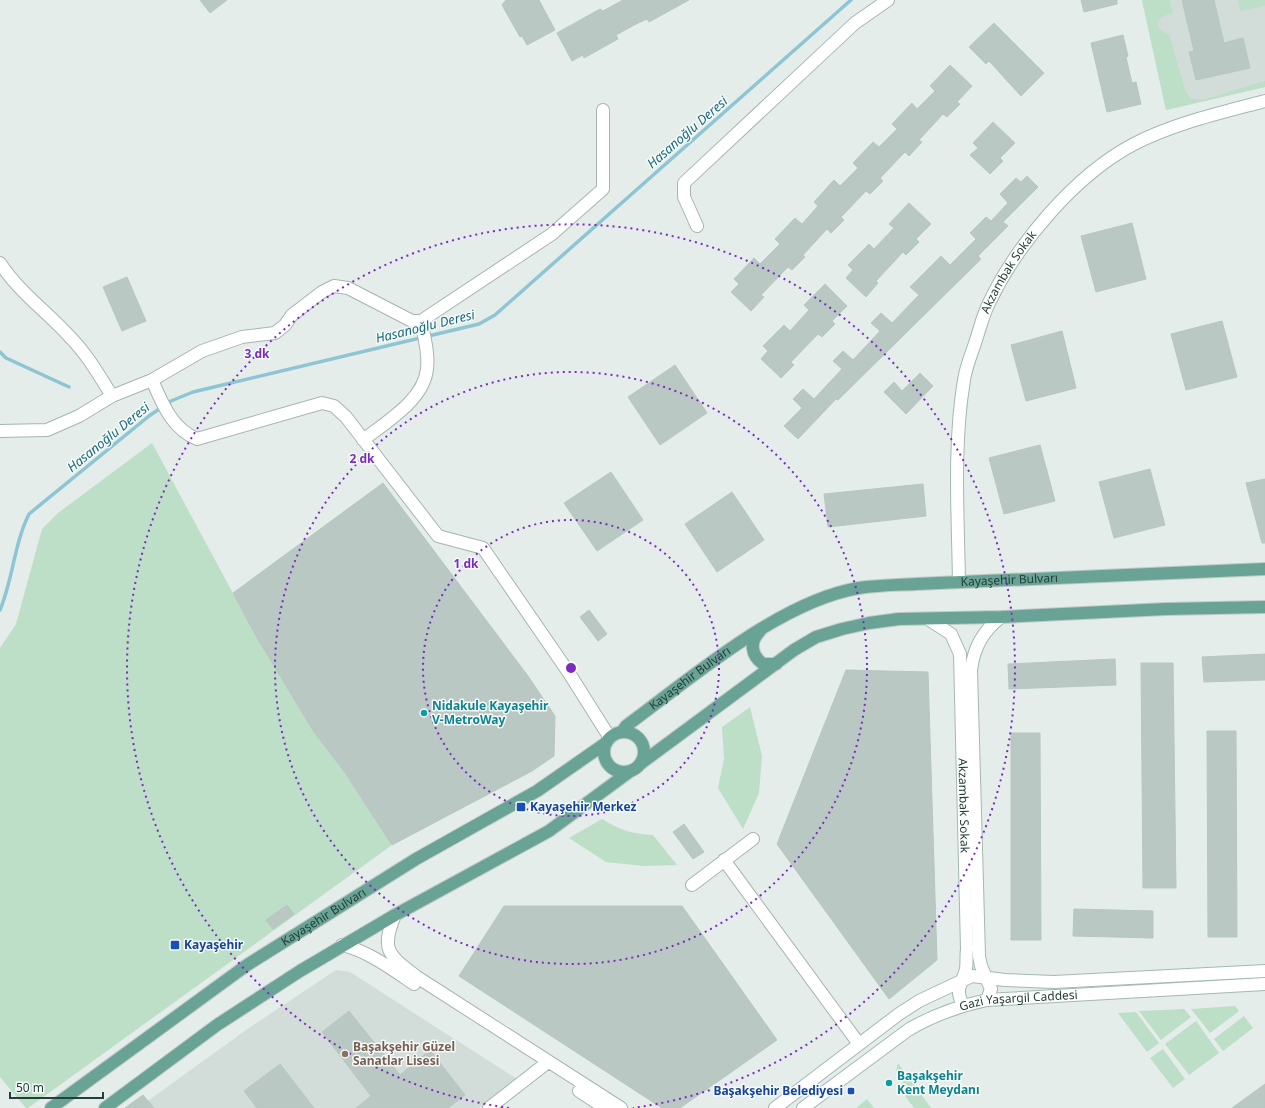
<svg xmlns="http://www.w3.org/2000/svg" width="1265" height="1108" font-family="'Noto Sans',sans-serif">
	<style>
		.built { fill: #d2ddd9 }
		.green { fill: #bddec7 }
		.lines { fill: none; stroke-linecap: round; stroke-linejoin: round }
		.stream { stroke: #8dc5d2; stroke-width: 3.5 }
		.building { fill: #b9c8c3; stroke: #b6c7c1 }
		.street-casing { stroke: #a6b5b1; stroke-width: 14 }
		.secondary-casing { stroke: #a2b9b2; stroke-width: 14 }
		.primary-casing { stroke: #c1c9c8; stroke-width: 14 }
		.street { stroke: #fff; stroke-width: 12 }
		.secondary { stroke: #fff; stroke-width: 12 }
		.primary { stroke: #69a396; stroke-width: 12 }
		.ring { fill: none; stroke: #7b2cbf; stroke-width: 2; stroke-dasharray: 2 4 }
		.culture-dot { fill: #0f9aa8; stroke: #f5faf7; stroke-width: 1.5 }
		.transit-dot { fill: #1a4fb4; stroke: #f5faf7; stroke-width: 1.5 }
		.education-dot { fill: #8d6e63; stroke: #f5faf7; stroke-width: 1.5 }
		.labels { text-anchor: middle; stroke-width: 3; stroke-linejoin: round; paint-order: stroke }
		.street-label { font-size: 12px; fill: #233f39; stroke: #f5faf7 }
		.culture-label { font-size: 12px; font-weight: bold; fill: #0d838f; stroke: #f5faf7; text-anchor: start }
		.transit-label { font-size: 12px; font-weight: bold; fill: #164399; stroke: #f5faf7; text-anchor: start }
		.education-label { font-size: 12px; font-weight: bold; fill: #785e54; stroke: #f5faf7; text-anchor: start }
		.water-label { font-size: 13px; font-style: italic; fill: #1d697b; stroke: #f5faf7 }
		.centre { fill: #7b2cbf; stroke: #f5faf7; stroke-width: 2 }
		.ring-label { font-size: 12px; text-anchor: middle; font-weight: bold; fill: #7b2cbf; stroke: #f5faf7; stroke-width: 3; stroke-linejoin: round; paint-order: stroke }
	</style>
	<rect width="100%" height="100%" fill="#e4edea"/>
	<path class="built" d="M1142,0H1265V87L1166,110Z
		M336,970L350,972L517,1079L479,1108H138L246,1030Z"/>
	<path class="green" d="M1142,0H1170L1173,13C1158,16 1150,28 1169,34L1185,90L1190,98L1202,100L1265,81V87L1166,110Z
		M1238,0H1265V6L1240,11Z
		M152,443L256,636L314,732L346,774L392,845L28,1108H26L0,1077V648L16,624L42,529L58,513Z
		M750,707L762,756L759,793L743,829L718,788L724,759L722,727Z
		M602,819C619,830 633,834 653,835L677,865L644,866L606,862L569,838Z
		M1235,1006L1239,1011L1210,1033L1191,1009Z
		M1184,1009L1191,1017L1161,1040L1139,1011Z
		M1136,1012L1159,1043L1147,1052L1118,1013Z
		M1244,1016L1253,1028L1223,1051L1214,1039Z
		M1196,1021L1219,1053L1189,1075L1165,1044Z
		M1163,1049L1185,1079L1173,1088L1150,1058Z
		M898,1063L931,1108H914L898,1086L904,1082L896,1071Z
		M867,1099L874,1108H856Z"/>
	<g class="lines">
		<path class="stream" d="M0,352L6,358L69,387
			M0,610C13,579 14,544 29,514L149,416L171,401L193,392L479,324L495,315L851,0"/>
	</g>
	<path class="building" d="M200,0H227L210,13Z
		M506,0H539L555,30L527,45L522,36L520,37L502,5Z
		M623,0H689L649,22L647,19L636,24L616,35L618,39L584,58L583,55L572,61L557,33L600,9L603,11Z
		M1081,0H1117V4L1084,12Z
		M1182,0H1214L1224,43L1243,38L1250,68L1196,80L1189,52L1194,51Z
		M994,23L1044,73L1021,96L989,61L986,64L969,47Z
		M1123,35L1128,56L1126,57L1132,83L1136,82L1141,104L1107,112L1091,43Z
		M950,65L972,86L957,102L960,104L947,117L943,114L919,140L922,142L909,156L905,152L880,178L883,181L870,194L866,191L841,217L844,220L831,233L827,229L803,255L805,257L792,270L788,267L761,295L764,297L751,311L731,292L739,284L734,279L754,258L760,264L780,244L775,239L795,218L802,224L818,206L814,202L834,180L840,186L858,168L853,163L873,142L879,147L897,129L892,124L912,103L917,109L935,91L930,86Z
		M993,122L1015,143L1000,158L1003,161L990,174L970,155L978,148L973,143Z
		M1027,176L1038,187L1003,222L1008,226L978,256L981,259L838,400L836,399L798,439L784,426L802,408L793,399L803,389L814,399L842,369L833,361L843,351L853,360L880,331L871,323L881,313L892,323L919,295L910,287L941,256L950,265L976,239L970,233L986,217L991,221L1008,203L1000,194L1016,178L1021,182Z
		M909,203L931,224L916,239L919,242L906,255L903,252L876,281L878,283L866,297L846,278L853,270L848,265L869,244L874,249L894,228L889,224Z
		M1132,223L1146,279L1096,292L1081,236Z
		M127,277L146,321L122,331L103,287Z
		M825,284L847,306L832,321L835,324L822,337L818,334L791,362L794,365L781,378L761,359L768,351L763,346L784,325L790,331L809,310L804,305Z
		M1222,321L1237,377L1186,390L1171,334Z
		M1062,331L1076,388L1026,401L1011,345Z
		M675,365L707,413L660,445L628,397Z
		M920,373L933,386L906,414L884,392L894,382L902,391Z
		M1040,445L1055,501L1004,514L989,458Z
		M1150,469L1165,525L1114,538L1099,482Z
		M611,472L643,520L597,551L564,503Z
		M1265,479V543H1262L1246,483Z
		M383,483L528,676L555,716L554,756L532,771L392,845L346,774L314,732L256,636L233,593Z
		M923,484L926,516L828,527L824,494Z
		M732,492L764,540L717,572L685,524Z
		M589,610L607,634L598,641L580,617Z
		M1265,654V680L1204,682L1202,657Z
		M1115,659L1116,685L1009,689L1008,664Z
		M1141,663H1173L1176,888H1143Z
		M846,670L928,672L937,960L889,999L777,844Z
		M1207,731H1236L1237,937H1208Z
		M1011,733H1040L1041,940H1011Z
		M684,824L704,852L693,859L673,832Z
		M287,905L294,914L273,929L266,920Z
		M504,906H682L777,1040L680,1108H662L459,976Z
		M1074,909L1153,911V938L1073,936Z
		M349,1011L400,1075L430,1050L465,1095L448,1108H356L371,1096L322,1032Z
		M280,1064L314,1108H257L244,1091Z
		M1265,1084V1108H1232Z
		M143,1095L154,1108H125Z"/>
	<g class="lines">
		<defs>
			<path id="street" d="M697,226L684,197V183L855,23L888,0
				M0,263C19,292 46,311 69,336C87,354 99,375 112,396L152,380L202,351L242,337L275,333L285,325L292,315L322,292L334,286L348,288L412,321H421L552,234L603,189V110
				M152,380C162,403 172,429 197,439L322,403L334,406L346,417L438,536L483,548L569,673L610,738
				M0,431L47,430L79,416L112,396
				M363,440C386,422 424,400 427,369C429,353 424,336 421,321
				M724,860L859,1044
				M692,885L753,839
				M395,915C380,951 389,955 417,977L621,1108
				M342,945C368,951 392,969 414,984
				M579,1091L605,1108
				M489,1108L548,1062"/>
			<g id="secondary">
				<path id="s1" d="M959,582C958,515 953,446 964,380C966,366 972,353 976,340C980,328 983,315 989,303C1017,244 1075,175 1134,144C1175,123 1220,113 1265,101"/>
				<path id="s2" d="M928,619L951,634L960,654L967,949C966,956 967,962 966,969C962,985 954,988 963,1005"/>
				<path d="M987,1000L991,989L981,966L979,956L971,670C974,647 983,631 1001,617"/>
				<path d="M775,1108L899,1014L919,1001L972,976L1005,980L1054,982L1265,971"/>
				<path id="s3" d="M803,1108L908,1030C933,1015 959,1006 987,1000L1265,984"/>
			</g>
			<g id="primary">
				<path d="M760,631C749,642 751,655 763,664H776"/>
				<path id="s4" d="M622,732L626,726C690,679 780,601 859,588C878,585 897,585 916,584L1265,569"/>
				<circle cx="624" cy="752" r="20"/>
				<path d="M640,764L794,650L816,637L842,629L869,623L899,619L1001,617L1166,609L1265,607"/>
				<path id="s5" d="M51,1108L247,965L416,859L537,791L606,743"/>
				<path d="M105,1108L217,1025L300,971L395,915L549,831L629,772"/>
			</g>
		</defs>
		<use href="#street" class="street-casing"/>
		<use href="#secondary" class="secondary-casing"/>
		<use href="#primary" class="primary-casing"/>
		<use href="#street" class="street"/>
		<use href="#secondary" class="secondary"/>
		<use href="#primary" class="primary"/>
	</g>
	<g class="ring">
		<circle cx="571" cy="668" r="148"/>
		<circle cx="571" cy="668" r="296"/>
		<path d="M509 1108A444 444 0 1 1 633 1108"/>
	</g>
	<g class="culture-dot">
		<circle cx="424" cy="713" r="4"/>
		<circle cx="889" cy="1083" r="4"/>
	</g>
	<g class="transit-dot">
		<rect x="516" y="802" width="10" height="10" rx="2"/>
		<rect x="170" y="940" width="10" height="10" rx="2"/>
		<rect x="847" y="1087" width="8" height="8" rx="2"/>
	</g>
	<circle class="education-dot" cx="345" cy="1054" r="4"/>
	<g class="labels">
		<g class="street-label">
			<text dy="4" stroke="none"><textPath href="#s1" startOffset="320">Akzambak Sokak</textPath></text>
			<text dy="4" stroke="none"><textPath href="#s4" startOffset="431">Kayaşehir Bulvarı</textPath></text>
			<text dy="4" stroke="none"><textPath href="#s4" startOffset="87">Kayaşehir Bulvarı</textPath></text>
			<text dy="4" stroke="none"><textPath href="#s2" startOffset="201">Akzambak Sokak</textPath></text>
			<text dy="4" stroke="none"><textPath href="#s5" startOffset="333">Kayaşehir Bulvarı</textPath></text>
			<text dy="4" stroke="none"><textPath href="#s3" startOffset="247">Gazi Yaşargil Caddesi</textPath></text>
		</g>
		<g class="culture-label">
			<text x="432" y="710">Nidakule Kayaşehir<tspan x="432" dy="14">V-MetroWay</tspan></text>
			<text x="897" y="1080">Başakşehir<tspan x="897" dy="14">Kent Meydanı</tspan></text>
		</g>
		<g class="transit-label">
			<text x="530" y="811">Kayaşehir Merkez</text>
			<text x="184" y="949">Kayaşehir</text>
			<text x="843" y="1095" text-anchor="end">Başakşehir Belediyesi</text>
		</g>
		<g class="education-label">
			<text x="353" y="1051">Başakşehir Güzel<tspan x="353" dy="14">Sanatlar Lisesi</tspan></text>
		</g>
		<g class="water-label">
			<text transform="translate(687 132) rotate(-41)" y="5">Hasanoğlu Deresi</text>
			<text transform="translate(425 326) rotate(-14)" y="5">Hasanoğlu Deresi</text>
			<text transform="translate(108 437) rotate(-39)" y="5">Hasanoğlu Deresi</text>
		</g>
	</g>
	<circle cx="571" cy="668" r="6" class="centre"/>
	<g class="ring-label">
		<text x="257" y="358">3 dk</text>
		<text x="362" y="463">2 dk</text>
		<text x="466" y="568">1 dk</text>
	</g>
	<path d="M10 1092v6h93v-6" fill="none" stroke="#233f39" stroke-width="2"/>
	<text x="16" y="1092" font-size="12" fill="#233f39" stroke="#f5faf7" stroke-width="3" paint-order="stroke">50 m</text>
</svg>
